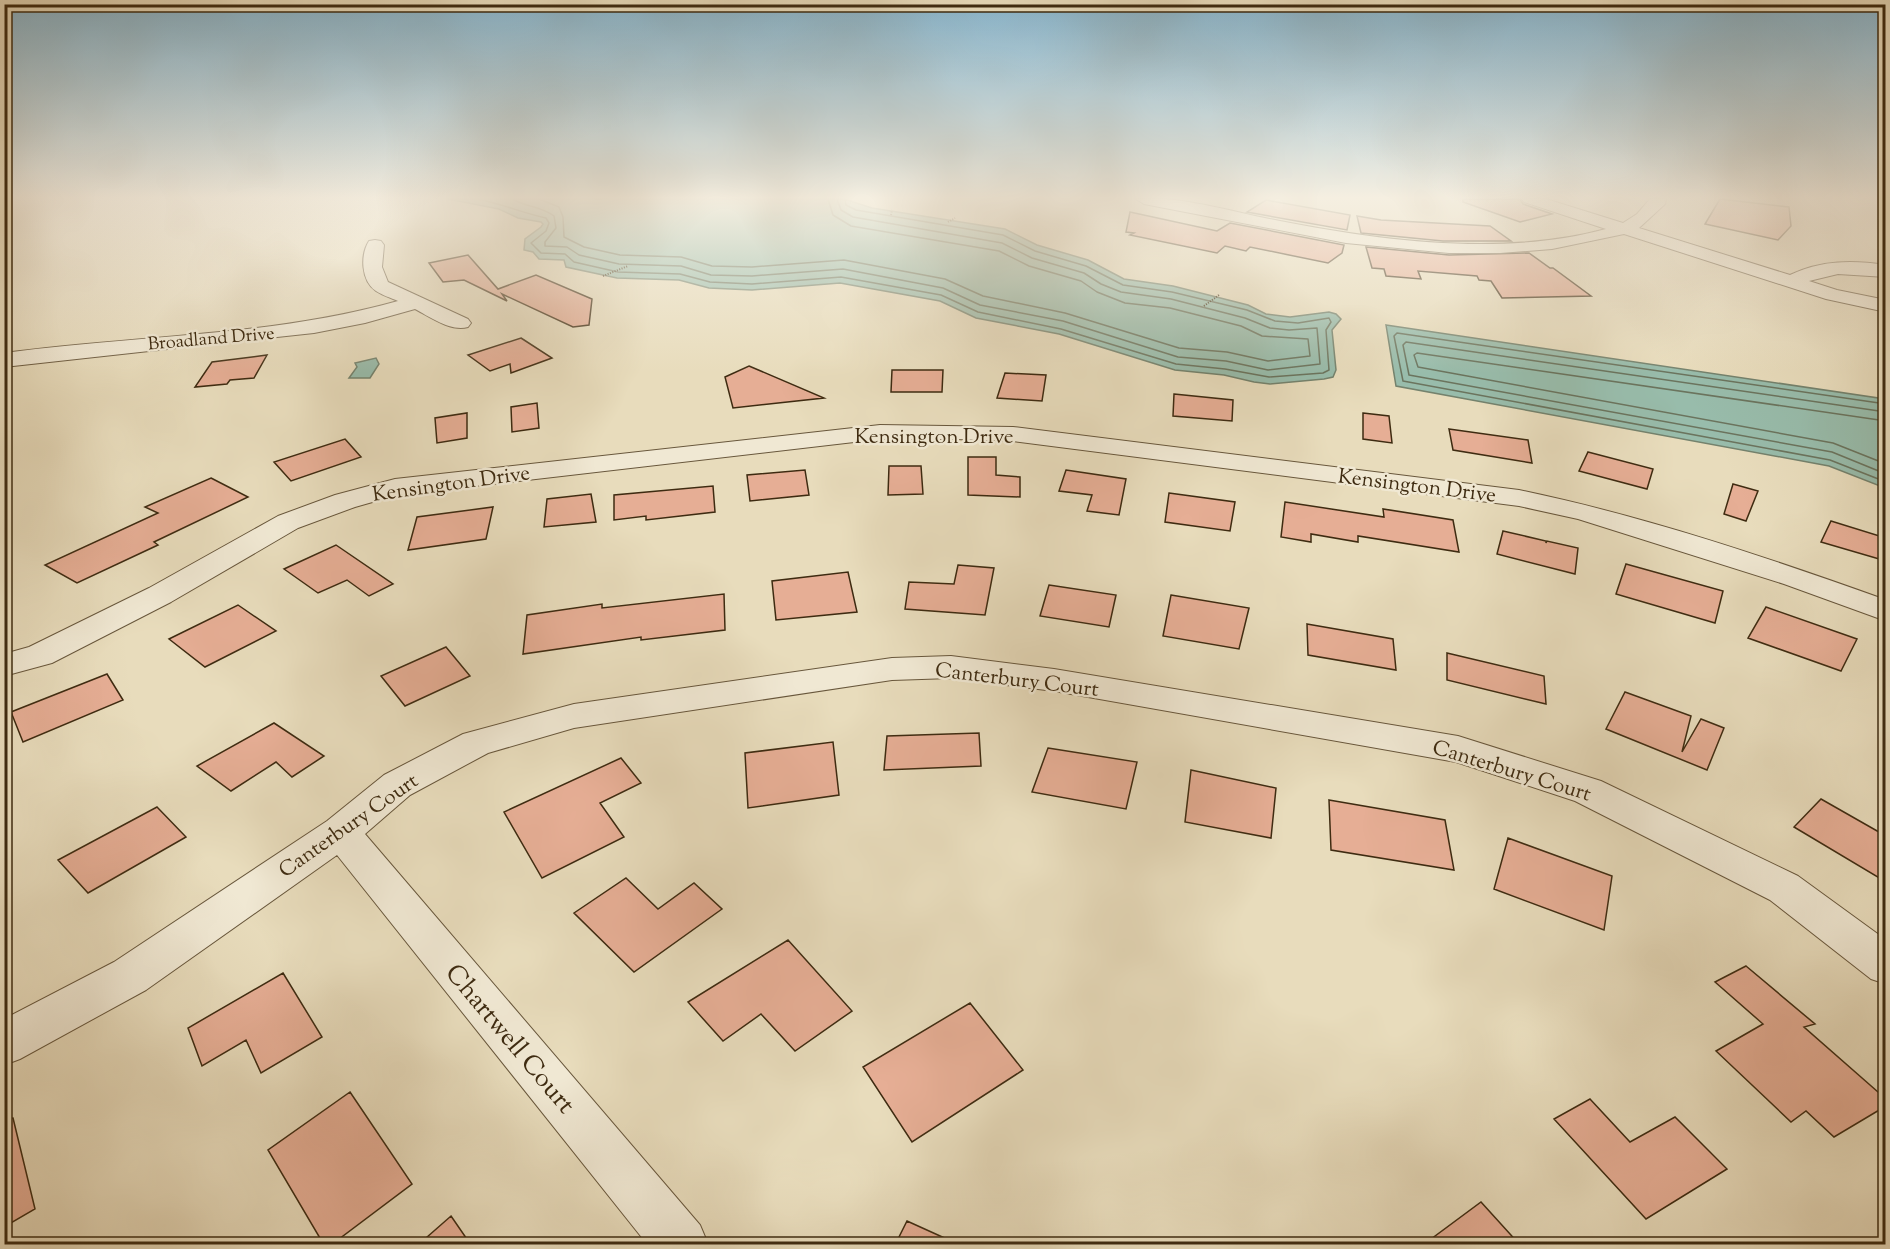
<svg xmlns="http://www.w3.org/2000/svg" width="1890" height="1249" font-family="'Sorts Mill Goudy',serif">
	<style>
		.water { fill: #98bcab; stroke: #74826d; stroke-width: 1.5 }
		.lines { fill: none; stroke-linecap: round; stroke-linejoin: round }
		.shore { stroke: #6b745e; stroke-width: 1.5 }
		.building { fill: #e6ae95; stroke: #3e2b11; stroke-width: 1.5 }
		.minor-casing { stroke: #68573c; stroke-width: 2 }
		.path { stroke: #3e2b11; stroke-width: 2; stroke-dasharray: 1 1.5; stroke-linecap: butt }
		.minor { fill: #f0e8d3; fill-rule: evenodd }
		.labels { text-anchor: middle; stroke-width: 5; stroke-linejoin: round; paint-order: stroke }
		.far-street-label { font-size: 18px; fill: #3e2b11; stroke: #f0e8d3 }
		.street-label { font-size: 21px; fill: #3e2b11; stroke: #f0e8d3 }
		.near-street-label { font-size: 26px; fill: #3e2b11; stroke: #f0e8d3 }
	</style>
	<rect width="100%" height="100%" fill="#e8dcbc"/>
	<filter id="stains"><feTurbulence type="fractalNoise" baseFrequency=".00333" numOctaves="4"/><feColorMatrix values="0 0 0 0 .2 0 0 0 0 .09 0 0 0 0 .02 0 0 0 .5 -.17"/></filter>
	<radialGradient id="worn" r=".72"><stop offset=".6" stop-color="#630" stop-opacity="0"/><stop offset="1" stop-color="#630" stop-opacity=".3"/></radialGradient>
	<path class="water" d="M448,199H844L872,208L1005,229L1037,245L1088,260L1124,279L1173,286L1248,305L1266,314L1290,317L1329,312L1336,314L1341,319L1332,330L1336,370L1333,377L1324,379L1270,384L1254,382L1224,375L1175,370L1059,334L976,318L940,301L840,283L752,290L709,288L679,280L617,278L566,267L564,260L539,259L533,252L524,250L525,239L541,227L543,224L541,222L518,218L499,209Z
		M1386,325L1885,399V488L1829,466L1396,386Z
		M376,358L379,364L370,378H349L357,367L355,363Z"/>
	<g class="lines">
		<path class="shore" d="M478,199C502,204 523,213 546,218L549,223L546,231L531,243L541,253L565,254L574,262L618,272L680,274L710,282L752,284L841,277L941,295L978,312L1061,329L1176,364L1225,369L1269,377L1323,373L1329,370L1326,330L1331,322L1329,318L1298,323L1275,321L1247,310L1172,292L1123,285L1086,266L1035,251L1003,235L856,210L846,205L845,199
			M512,199C526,207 541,206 554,216L556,228L545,242V246L567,247L579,255L619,264L681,266L711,275L752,276L843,269L943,288L980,305L1063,321L1178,357L1226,361L1268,370L1320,364L1317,328L1289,330L1270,328L1245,318L1171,299L1121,292L1101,284L1084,273L1032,258L1002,243L853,217L841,210L837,199
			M539,199L559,207L563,217L564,237L584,247L620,255L681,257L712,266L752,267L844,260L945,279L983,296L1065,313L1179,348L1227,352L1268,361L1310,356L1308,339L1262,336L1241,326L1170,308L1125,303L1097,292L1081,281L1029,266L999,251L851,226L833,215L828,199
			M1886,404L1397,333L1394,336L1403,381L1830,460L1886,482
			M1886,412L1406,342L1403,345L1409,375L1832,452L1886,474
			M1886,421L1417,353L1414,355L1418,367L1833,443L1886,464"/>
	</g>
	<path class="building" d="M1463,199H1520L1523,204L1552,214L1520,222L1463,202Z
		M1720,199L1789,207L1791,226L1778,240L1705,224Z
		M1266,200L1350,215L1347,230L1247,212Z
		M1130,212L1217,231L1230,223L1344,245L1342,253L1328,263L1250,247L1246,251L1225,246L1217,253L1130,235L1134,233L1126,232Z
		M1357,216L1381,220L1490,226L1511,241H1443L1361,233Z
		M1366,247L1449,255L1529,253L1550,268H1553L1591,296L1502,298L1491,281L1479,280L1477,276L1418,271L1421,279L1386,276L1384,269L1372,268Z
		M468,255L498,289L536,275L592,299L589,325L573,327L502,294L507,301L464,280L443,282L429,263Z
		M521,338L552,358L511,373L510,364L490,371L468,355Z
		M267,355L254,378L230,380L227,384L195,387L212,362Z
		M749,366L824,398L733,408L725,377Z
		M892,370H943L942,392H891Z
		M1005,373L1046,375L1042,401L997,398Z
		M1174,394L1233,400L1232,421L1173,416Z
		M537,403L539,428L512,432L511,407Z
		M467,413V438L437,443L435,418Z
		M1363,413L1389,416L1392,443L1363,439Z
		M1449,429L1528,440L1532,463L1453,450Z
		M345,439L361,457L291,481L274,462Z
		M1588,452L1653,469L1647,489L1579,471Z
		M968,457H996V475L1020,477V497L968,495Z
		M889,466H921L923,494L888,495Z
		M805,470L809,495L750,501L747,475Z
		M1066,470L1126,479L1119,515L1087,511L1092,495L1059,491Z
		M211,478L248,497L154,542L158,545L77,583L45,565L158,513L145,507Z
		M1733,484L1758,491L1746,521L1724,514Z
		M713,486L715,512L646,520V516L614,520V495Z
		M1169,493L1235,502L1230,531L1165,522Z
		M591,494L596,522L544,527L547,499Z
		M1285,502L1384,517L1383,509L1453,520L1459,552L1358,536V542L1311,534V542L1281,537Z
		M493,507L486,539L408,550L417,517Z
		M1831,521L1886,538V561L1821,542Z
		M1503,531L1546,541V543L1547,541L1578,548L1575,574L1497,554Z
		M336,545L393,584L369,596L347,580L318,593L284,569Z
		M1626,564L1723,591L1715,623L1616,594Z
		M958,565L994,568L985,615L905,609L909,582L954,584Z
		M848,572L857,612L776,620L772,581Z
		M1049,585L1116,595L1109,627L1040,616Z
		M724,594L725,630L641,640V637L523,654L527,615L602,604V608Z
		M1171,595L1249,608L1239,649L1163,636Z
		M238,605L276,631L205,667L169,639Z
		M1766,607L1857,639L1841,671L1748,638Z
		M1307,624L1393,639L1396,670L1308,655Z
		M446,647L470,676L405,706L381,676Z
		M1447,653L1544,676L1546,704L1447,680Z
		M107,674L123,700L23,742L11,712Z
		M1625,692L1691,716L1682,752L1701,719L1724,728L1707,770L1606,729Z
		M274,723L324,756L292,777L276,762L231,791L197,766Z
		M979,733L981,766L884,770L887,736Z
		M833,742L839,795L748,808L745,753Z
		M1048,748L1137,762L1126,809L1032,792Z
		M621,758L641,783L600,803L624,837L542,878L504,812Z
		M1191,770L1276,788L1271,838L1185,822Z
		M1821,799L1886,836V882L1794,827Z
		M1329,800L1445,820L1454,870L1331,850Z
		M157,807L186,837L88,893L58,860Z
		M1508,838L1612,876L1604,930L1494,889Z
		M626,878L658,909L694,883L722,909L634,972L574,913Z
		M788,940L852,1011L795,1051L761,1014L723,1041L688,1002Z
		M1746,966L1815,1024L1804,1027L1886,1099V1106L1834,1137L1806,1111L1791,1122L1716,1051L1763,1024L1715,982Z
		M283,973L322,1037L261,1073L246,1040L202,1066L188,1028Z
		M970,1003L1023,1070L912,1142L863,1067Z
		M350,1092L412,1184L331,1245H324L268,1150Z
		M1590,1099L1630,1142L1675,1117L1727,1169L1646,1219L1554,1119Z
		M13,1118L35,1209L4,1227V1119Z
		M1481,1202L1520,1245H1423Z
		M451,1216L471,1245H418Z
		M907,1221L960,1245H895Z"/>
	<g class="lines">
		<defs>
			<path id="minor" d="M1136,199C1181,195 1235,213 1280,221C1383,241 1503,257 1606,229L1524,202L1522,199H1546L1623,223L1637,214L1650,199H1666L1665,204L1639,228L1790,275C1821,260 1853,260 1886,265V277L1838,274L1809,281L1837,290L1886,300V312L1826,299L1624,234L1552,249L1500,253H1449L1346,243L1144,204Z
				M375,240L381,241L384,245L382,267L388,282L468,319L471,323L468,327C451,332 430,317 415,309L365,323L314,333L4,367V353C136,335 270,337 398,301C391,298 382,295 376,291C361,281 360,255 369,241Z
				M880,425L1013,427L1519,490C1644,516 1766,557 1886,600V621L1784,584L1578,519L1519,506L1013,441L954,439H880L397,495L355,507L298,528L171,602L52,663L4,676V654L29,647L149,588L278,516L335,495L395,479Z
				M951,656L1054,669L1458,736L1601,781L1798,876L1886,940V984L1871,979L1770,900L1575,801L1456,762L1054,691L951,678L892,680L574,728L488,753L410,795L365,834L700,1225L708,1244H647L337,855L146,990L20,1059L4,1065V1019L114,962L327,821L384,775L463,734L574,704L892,658Z"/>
		</defs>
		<use href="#minor" class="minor-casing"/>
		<path class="path" d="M891,215L892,210
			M948,222L955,218
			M603,276L628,266
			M1204,306L1219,295"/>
		<use href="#minor" class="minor"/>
	</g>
	<linearGradient id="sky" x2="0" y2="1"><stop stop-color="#88b7d0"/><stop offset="0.53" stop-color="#f5efe1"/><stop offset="1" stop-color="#f5efe1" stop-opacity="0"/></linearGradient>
	<rect width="1890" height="373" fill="url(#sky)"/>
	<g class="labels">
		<g class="far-street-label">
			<text transform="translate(211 338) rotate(-5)" y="6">Broadland Drive</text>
		</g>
		<g class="street-label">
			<text x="934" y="443">Kensington Drive</text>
			<text transform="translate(451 483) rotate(-8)" y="7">Kensington Drive</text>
			<text transform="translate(1417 485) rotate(7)" y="7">Kensington Drive</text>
			<text transform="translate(1017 679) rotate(7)" y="7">Canterbury Court</text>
			<text transform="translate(1512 770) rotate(17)" y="7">Canterbury Court</text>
			<text transform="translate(348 825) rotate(-35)" y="7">Canterbury Court</text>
		</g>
		<g class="near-street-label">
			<text transform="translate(511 1038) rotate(50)" y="9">Chartwell Court</text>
		</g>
	</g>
	<rect width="1890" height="1249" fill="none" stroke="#e8dcbc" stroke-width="24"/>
	<rect x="6" y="6" width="1878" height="1237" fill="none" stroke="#3e2b11" stroke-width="3"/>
	<rect x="12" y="12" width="1866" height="1225" fill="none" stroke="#3e2b11" stroke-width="1.5"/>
	<rect width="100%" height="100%" filter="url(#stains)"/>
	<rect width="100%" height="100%" fill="url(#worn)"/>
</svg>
